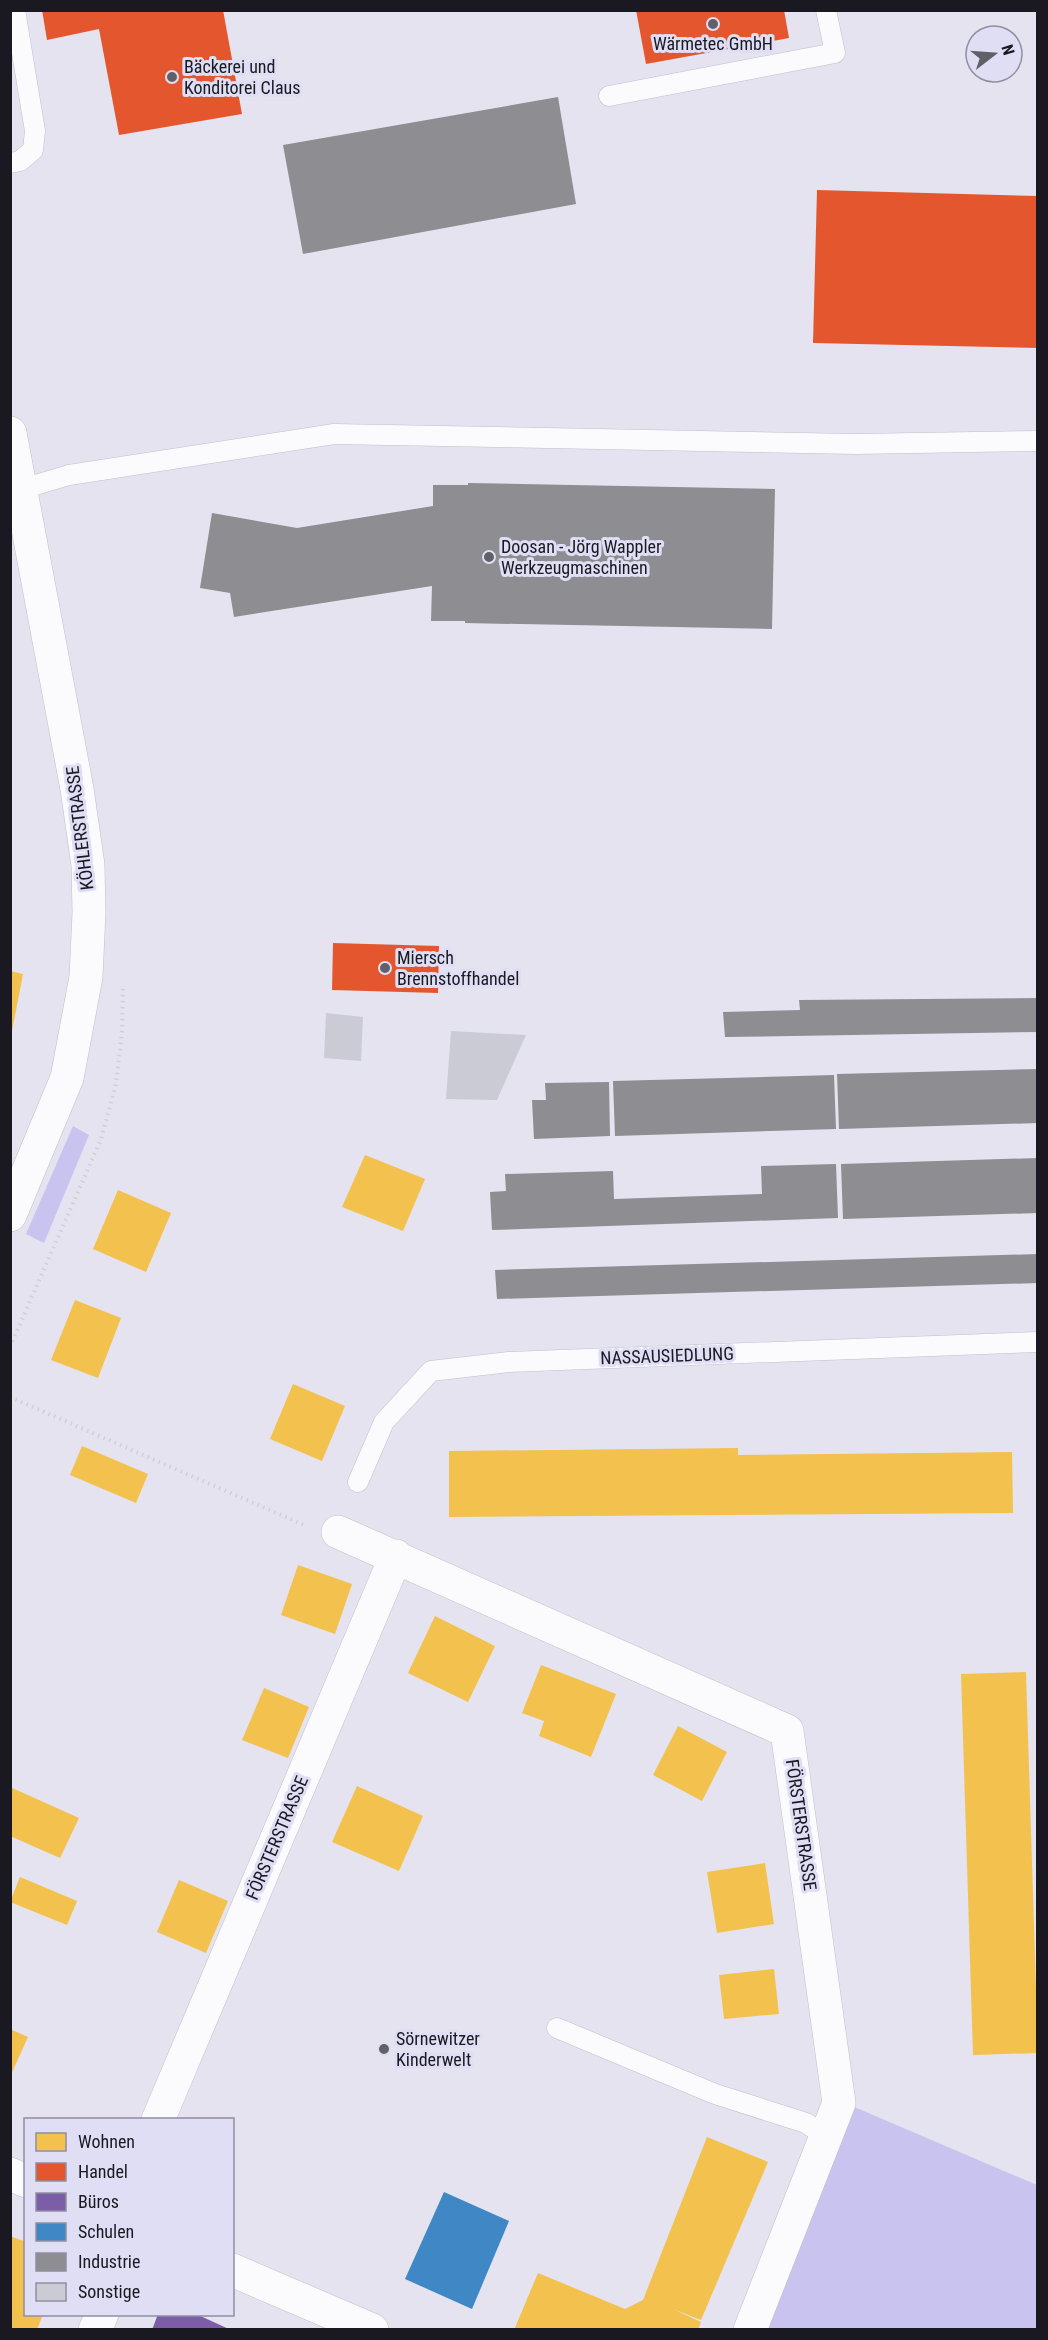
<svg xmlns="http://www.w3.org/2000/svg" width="1048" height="2340" font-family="'Roboto Condensed',sans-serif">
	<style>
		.green { fill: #c8c4ef }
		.homes { fill: #f2c14e }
		.shops { fill: #e4572e }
		.offices { fill: #7b5ea7 }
		.schools { fill: #3f88c5 }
		.industry { fill: #8d8d92 }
		.building { fill: #cbcbd5 }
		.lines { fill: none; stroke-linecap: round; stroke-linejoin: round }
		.lane-casing { stroke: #c0bfc9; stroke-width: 21 }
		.street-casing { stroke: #c0bfc9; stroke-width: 34 }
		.secondary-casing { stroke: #c0bfc9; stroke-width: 34 }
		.path { stroke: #d0d0d4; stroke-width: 4; stroke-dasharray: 1.5 4.5; stroke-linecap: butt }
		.lane { stroke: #fbfbfd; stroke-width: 20 }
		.street { stroke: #fbfbfd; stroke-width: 33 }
		.secondary { stroke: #fbfbfd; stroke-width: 33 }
		.poi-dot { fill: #616069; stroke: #dfdef4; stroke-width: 2 }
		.labels { text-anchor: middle; stroke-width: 6; stroke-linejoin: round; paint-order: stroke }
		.poi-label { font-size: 18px; fill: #1a1921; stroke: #dfdef4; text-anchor: start }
		.street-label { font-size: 18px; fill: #1a1921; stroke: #dfdef4 }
	</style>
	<rect width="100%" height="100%" fill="#e4e3ef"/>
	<path class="green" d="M73,1126L89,1135L44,1243L26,1234Z
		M852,2106L1037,2185V2329L765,2330Z"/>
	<path class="homes" d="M10,971L23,974L12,1031H10Z
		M365,1155L425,1179L403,1231L342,1207Z
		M118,1190L171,1213L146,1272L93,1249Z
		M75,1300L121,1318L98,1378L51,1360Z
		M293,1384L345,1406L322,1461L270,1439Z
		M82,1446L148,1474L136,1503L70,1475Z
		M738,1448V1455L1012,1452L1013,1513L449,1517V1451Z
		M298,1565L352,1584L335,1634L281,1615Z
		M435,1616L495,1646L468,1702L408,1673Z
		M541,1665L616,1694L591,1757L539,1736L544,1721L522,1713Z
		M1026,1672L1038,2053L973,2055L961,1674Z
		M264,1688L309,1707L288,1758L242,1740Z
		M678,1726L727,1752L702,1801L653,1775Z
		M357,1786L423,1816L399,1871L332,1842Z
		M10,1787L79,1818L60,1858L10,1836Z
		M765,1863L774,1924L717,1933L707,1872Z
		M20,1877L77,1901L67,1925L10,1902Z
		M179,1880L228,1901L206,1953L157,1932Z
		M774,1969L779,2014L724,2019L719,1975Z
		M10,2029L28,2037L10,2077Z
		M707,2137L768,2162L701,2320L673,2309L701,2322L698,2330H514L538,2273L625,2309L643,2300Z
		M10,2236L26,2242V2314H43L37,2330H10Z"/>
	<path class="shops" d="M42,10H223L242,114L119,135L99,29L47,40Z
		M636,10H784L789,38L646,64Z
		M817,190L1038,196V348L813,343Z
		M333,943L439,946L438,993L332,990Z"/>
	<path class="offices" d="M158,2314H196L231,2330H152Z"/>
	<path class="schools" d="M444,2192L509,2221L472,2309L405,2279Z"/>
	<path class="industry" d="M558,97L576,204L303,254L283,145Z
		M468,483L775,489L772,629L465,623V621H431L432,586L234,617L230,593L200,588L212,513L297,528L433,506V485H468Z
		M1038,998V1032L725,1037L723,1012L800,1010L799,1000Z
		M1038,1069V1123L839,1129L837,1074Z
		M834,1075L836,1129L615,1136L613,1081Z
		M609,1082L610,1136L534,1139L532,1100H546L545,1083Z
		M1038,1158V1213L843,1219L841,1164Z
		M836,1164L838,1218L492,1230L490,1192L506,1191L505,1174L613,1171L614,1199L762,1194L761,1166Z
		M1038,1254V1283L497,1299L495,1270Z"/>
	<path class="building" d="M326,1013L363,1017L361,1061L324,1058Z
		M451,1031L526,1035L497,1100L446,1099Z"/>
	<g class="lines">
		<defs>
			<path id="lane" d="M609,96L835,53L826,10
				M10,163L20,161L33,150L35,131L15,10
				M22,489L69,475L334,434L856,444L1038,441
				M358,1482L384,1422L431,1371L509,1362L1038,1342
				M557,2028L715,2094L806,2123L826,2136"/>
			<path id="street" d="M338,1532L787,1731L839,2103L750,2330
				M158,2120L396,1556
				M10,2174L26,2181
				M232,2270L372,2330
				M95,2330L102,2314"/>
			<path id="secondary" d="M10,433L77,789L88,865L89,913L86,977L67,1078L10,1215"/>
		</defs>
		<use href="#lane" class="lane-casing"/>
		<use href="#street" class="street-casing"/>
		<use href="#secondary" class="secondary-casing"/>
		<path class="path" d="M10,1347L101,1139L116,1084L122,1032L123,986
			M10,1397L304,1525"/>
		<use href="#lane" class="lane"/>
		<use href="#street" class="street"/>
		<use href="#secondary" class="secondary"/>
	</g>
	<g class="poi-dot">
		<circle cx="713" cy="24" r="6"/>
		<circle cx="172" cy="77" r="6"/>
		<circle cx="489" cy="557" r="6"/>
		<circle cx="385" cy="968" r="6"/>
		<circle cx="384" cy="2049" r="6"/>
	</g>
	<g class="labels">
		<g class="poi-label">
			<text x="713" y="50" text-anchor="middle">Wärmetec GmbH</text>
			<text x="184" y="73">Bäckerei und<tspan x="184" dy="21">Konditorei Claus</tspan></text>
			<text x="501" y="553">Doosan - Jörg Wappler<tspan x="501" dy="21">Werkzeugmaschinen</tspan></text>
			<text x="397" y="964">Miersch<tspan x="397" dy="21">Brennstoffhandel</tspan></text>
			<text x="396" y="2045">Sörnewitzer<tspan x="396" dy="21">Kinderwelt</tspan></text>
		</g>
		<g class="street-label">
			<text transform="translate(80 828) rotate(-97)" y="6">KÖHLERSTRASSE</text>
			<text transform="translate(667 1356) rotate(-2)" y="6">NASSAUSIEDLUNG</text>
			<text transform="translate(801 1825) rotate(82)" y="6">FÖRSTERSTRASSE</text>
			<text transform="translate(277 1838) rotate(-67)" y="6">FÖRSTERSTRASSE</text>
		</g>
	</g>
	<rect width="1048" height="2340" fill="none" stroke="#1a1921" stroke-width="24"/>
	<rect x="24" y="2118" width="210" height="198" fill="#dfdef4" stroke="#908fa0" stroke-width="1.5"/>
	<rect x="36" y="2133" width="30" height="18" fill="#f2c14e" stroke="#908fa0" stroke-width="1.5"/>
	<text x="78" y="2148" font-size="18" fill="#1a1921">Wohnen</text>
	<rect x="36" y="2163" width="30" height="18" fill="#e4572e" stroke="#908fa0" stroke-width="1.5"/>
	<text x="78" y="2178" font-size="18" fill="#1a1921">Handel</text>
	<rect x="36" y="2193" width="30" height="18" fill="#7b5ea7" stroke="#908fa0" stroke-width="1.5"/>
	<text x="78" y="2208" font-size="18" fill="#1a1921">Büros</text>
	<rect x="36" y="2223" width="30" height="18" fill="#3f88c5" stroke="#908fa0" stroke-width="1.5"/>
	<text x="78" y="2238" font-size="18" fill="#1a1921">Schulen</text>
	<rect x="36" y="2253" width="30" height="18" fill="#8d8d92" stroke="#908fa0" stroke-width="1.5"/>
	<text x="78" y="2268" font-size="18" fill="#1a1921">Industrie</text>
	<rect x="36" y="2283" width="30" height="18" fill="#cbcbd5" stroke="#908fa0" stroke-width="1.5"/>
	<text x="78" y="2298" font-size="18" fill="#1a1921">Sonstige</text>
	<g transform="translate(994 54) rotate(73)"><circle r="28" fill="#dfdef4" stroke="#908fa0" stroke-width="1.5"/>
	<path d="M0-4.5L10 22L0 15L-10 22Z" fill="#616069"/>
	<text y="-9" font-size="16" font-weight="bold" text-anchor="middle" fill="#1a1921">N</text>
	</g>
</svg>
